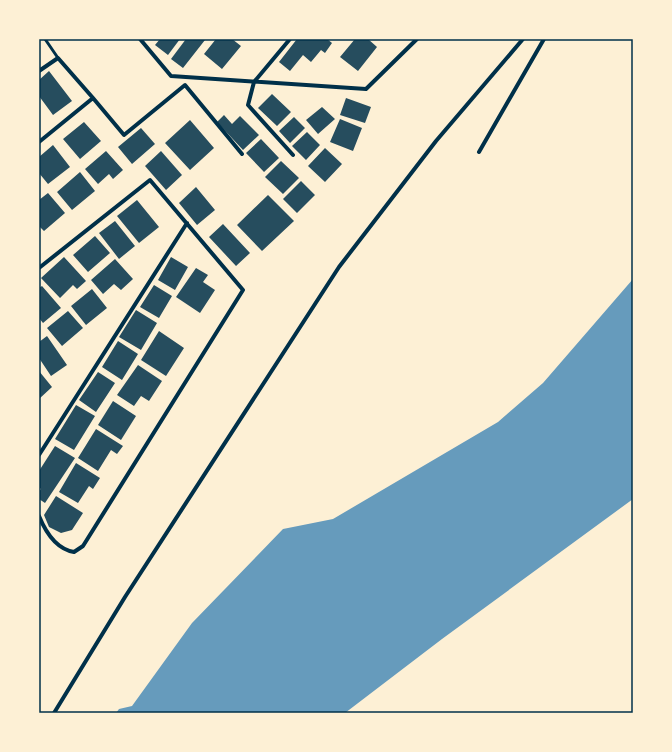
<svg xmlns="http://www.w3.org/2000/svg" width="672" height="752" font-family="'Titillium Web',sans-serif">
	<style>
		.water { fill: #669bbc }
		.building { fill: #264d5e }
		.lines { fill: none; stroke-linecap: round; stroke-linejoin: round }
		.service { stroke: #003049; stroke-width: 3 }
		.minor { stroke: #003049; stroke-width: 4 }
		.neatline { fill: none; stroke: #003049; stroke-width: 1.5 }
	</style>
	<rect width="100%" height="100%" fill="#fdf0d5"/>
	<path class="water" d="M633,279V499L442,639L345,713H116L119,709L132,706L192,623L283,529L333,519L498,422L543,383Z"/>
	<path class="building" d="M160,39H180L168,55L155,45Z
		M186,39L205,40L183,68L171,59Z
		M216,39H232L241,46L222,69L204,54Z
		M297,39H327L332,43L325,53L321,50L311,62L303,55L290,71L279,62Z
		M355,39H368L377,47L358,71L340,57Z
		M49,71L72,101L53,115L39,96V80Z
		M272,94L291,112L277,126L258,108Z
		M346,98L371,107L365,123L340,115Z
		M322,107L335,119L318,134L306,120Z
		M224,115L232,124L240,116L259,135L243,150L217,122Z
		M294,117L305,128L290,143L279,131Z
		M340,119L362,128L353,151L330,142Z
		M190,120L214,148L190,170L165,143Z
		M84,122L101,141L80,159L63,139Z
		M141,128L155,144L132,164L118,147Z
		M307,132L320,145L306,160L292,146Z
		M261,139L279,158L264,172L246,153Z
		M53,145L70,167L48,184L39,173V157Z
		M325,148L342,164L325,182L308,166Z
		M106,151L123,170L113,179L109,174L98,184L85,169Z
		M161,151L182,175L166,190L145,166Z
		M281,161L299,178L283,194L265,177Z
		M80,172L95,191L72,210L57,192Z
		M301,181L315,195L297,213L283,199Z
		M196,187L215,210L197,225L179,203Z
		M48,193L65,213L44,231L39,226V200Z
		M268,195L294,221L262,251L237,225Z
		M137,200L159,227L139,243L117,216Z
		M115,221L135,246L119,259L99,233Z
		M223,224L250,253L236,266L209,237Z
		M95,236L110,253L88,272L73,255Z
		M64,257L86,281L77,289L73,285L60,298L41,278Z
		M171,257L188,267L175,290L158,280Z
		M115,259L133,279L121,290L114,284L103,294L91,280Z
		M196,268L208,275L203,282L215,290L200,313L176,297Z
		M154,285L172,296L159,318L140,307Z
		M42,286L61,308L43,323L39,318V288Z
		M92,289L107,308L86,325L71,306Z
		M136,310L157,323L141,350L119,337Z
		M68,311L83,328L62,346L47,328Z
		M159,331L184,348L166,376L141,360Z
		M47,336L67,365L51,376L39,358V342Z
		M118,341L138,354L122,380L102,367Z
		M138,365L162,381L149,401L141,396L134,406L117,395Z
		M39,371L52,387L39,399Z
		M98,372L115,383L96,412L79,400Z
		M113,401L136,416L121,440L98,425Z
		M76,405L95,416L74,450L55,439Z
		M96,429L123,446L117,454L111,450L98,471L78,458Z
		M55,446L75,458L45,503L39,499V492L41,489L39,487V471Z
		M76,463L100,478L93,489L89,486L78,503L59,492Z
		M56,496L83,513L72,530L61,533L49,527L44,515Z"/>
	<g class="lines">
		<path class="service" d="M45,39L58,58"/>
		<path class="minor" d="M140,39L171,76L366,89L417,39
			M290,39L254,82L248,105L293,155
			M39,71L58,58L93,98
			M39,142L93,98L124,135L185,85L242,154
			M479,152L544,39
			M39,268L150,180L243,290L83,546L74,552C56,549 46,533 39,516
			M39,455L187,223
			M54,713L125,597L339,267L436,141L523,39"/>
	</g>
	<rect width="672" height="752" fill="none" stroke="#fdf0d5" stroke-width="80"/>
	<rect x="40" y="40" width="592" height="672" class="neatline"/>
</svg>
